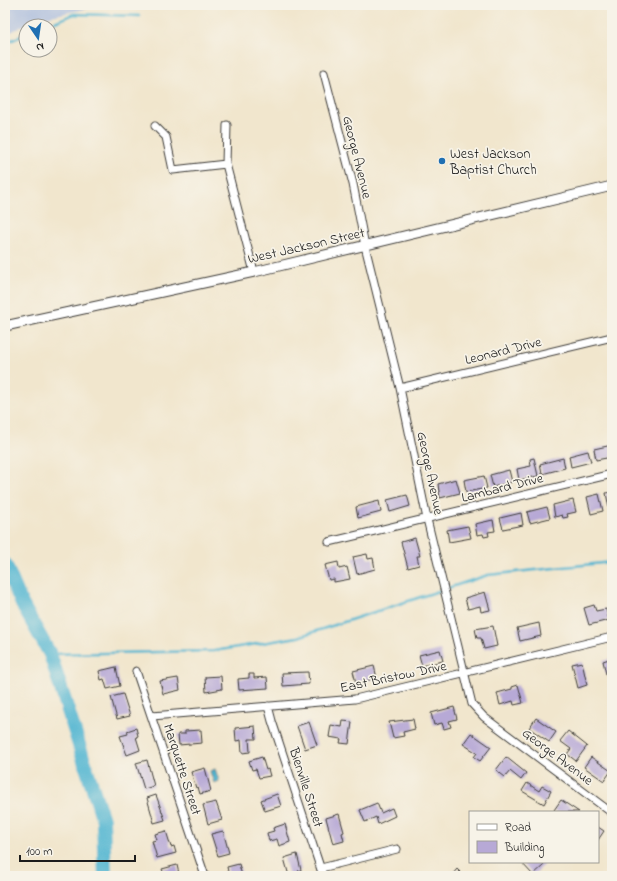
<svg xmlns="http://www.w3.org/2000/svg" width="617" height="881" font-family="'Indie Flower',sans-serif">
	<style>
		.industrial { fill: #b7c5de }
		.water { fill: #52b6d1; stroke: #376976 }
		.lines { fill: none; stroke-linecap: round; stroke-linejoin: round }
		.stream { stroke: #52b6d1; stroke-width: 2.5 }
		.river { stroke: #52b6d1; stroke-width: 14 }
		.building { fill: #b7a9d6 }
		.minor-casing { stroke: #3c3a37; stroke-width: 9 }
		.tertiary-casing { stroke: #3c3a37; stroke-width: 11 }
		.minor { stroke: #fff; stroke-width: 7 }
		.tertiary { stroke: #fff; stroke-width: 9 }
		.poi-dot { fill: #1f6fb2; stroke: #f7f3e8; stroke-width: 1.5 }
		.labels { text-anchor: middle; stroke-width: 3.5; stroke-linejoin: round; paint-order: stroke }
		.poi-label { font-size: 14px; fill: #1c1c1c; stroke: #f7f3e8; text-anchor: start }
		.street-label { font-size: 14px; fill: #1c1c1c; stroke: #f7f3e8 }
	</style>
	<rect width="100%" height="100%" fill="#f7f3e8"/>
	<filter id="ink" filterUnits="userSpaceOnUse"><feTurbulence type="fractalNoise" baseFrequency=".025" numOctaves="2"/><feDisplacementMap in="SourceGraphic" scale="8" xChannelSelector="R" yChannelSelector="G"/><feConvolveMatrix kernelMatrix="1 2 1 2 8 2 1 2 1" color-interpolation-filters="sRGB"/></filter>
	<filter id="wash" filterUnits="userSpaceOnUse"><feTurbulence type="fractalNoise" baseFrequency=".012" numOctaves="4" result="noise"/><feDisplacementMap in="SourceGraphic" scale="16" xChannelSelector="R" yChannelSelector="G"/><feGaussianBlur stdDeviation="0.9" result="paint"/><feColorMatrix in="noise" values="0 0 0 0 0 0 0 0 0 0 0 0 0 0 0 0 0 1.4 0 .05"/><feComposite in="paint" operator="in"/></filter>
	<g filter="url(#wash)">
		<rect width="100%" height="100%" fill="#f1e6cd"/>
		<path class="industrial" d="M5,5H105L36,19L5,35Z"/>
		<path class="water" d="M215,769L219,781L214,783L210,771Z"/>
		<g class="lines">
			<path class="stream" d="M45,26L74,14L140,16
				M5,43L26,34
				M50,654L214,651L298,637L488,575L612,562"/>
			<path class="river" d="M5,564L22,604L50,654L103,820L105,876"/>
		</g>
		<g id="blocks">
			<path class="building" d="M612,445V457L596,460L594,449Z
				M588,451L591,462L571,467L569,456Z
				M534,458L538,476L519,480L517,469L531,466L530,459Z
				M563,458L565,468L542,474L540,464Z
				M509,470L512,482L493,487L490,475Z
				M484,476L487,488L466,492L464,480Z
				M456,479L460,493L440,498L438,484Z
				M612,492V508H609L606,493Z
				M599,494L603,511L591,514L587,497Z
				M407,495L410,506L390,512L387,500Z
				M573,500L576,512L567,514L568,517L563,518L562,515L555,517L553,505Z
				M379,501L381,512L358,518L356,507Z
				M547,507L550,518L530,523L527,512Z
				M521,513L523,525L503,529L500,518Z
				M493,520L495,531L488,532L489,536L484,537L483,534L477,535L475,524Z
				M468,526L471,538L449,542L447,530Z
				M415,538L420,556H417L419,565L408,568L401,542Z
				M367,554L368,559L373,558L375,569L357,574L353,557Z
				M338,562L339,569L347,567L350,579L334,582V579L329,580L325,565Z
				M485,592L490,610L481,612L480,606L468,609L465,598Z
				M594,605L596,611L606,609L609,620L589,625L584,608Z
				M539,623L541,636L520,641L517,628Z
				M493,626L497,646L484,649L481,638H477L475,629Z
				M440,650L443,661L422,666L419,655Z
				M612,658V673L606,674L603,661Z
				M582,662L587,685L578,688L572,664Z
				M374,666L377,678L356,683L353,671Z
				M116,667L120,686L107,689L104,679L101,680L99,671Z
				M308,672L309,684L283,686L282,673Z
				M249,674H254V678L267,677L268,688L239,690L238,679L249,678Z
				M221,676L222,689L206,692L205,677Z
				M178,678L180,690L163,694L160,681Z
				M518,685L523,703L514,705L513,701L500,705L497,693L512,689V687Z
				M123,694L130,716L117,719L111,697Z
				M454,707L457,719L449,721L451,727L444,729L442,723L434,725L431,713Z
				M536,718L556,732L549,742L529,728Z
				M413,719L415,729L403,732L404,736L393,738L389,722Z
				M343,721L352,722L349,744L340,743L341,739L329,737L331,725L342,727Z
				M309,722L317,745L305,749L297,726Z
				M255,726L256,739H249L250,752L242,753L241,740L236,741L235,728Z
				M136,728L138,736L136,737L140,750L127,755L120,736L128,734L127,731Z
				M201,730L202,743L179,745L178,734H185V731Z
				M568,731L587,746L576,761L567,754L571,749L560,741Z
				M471,733L491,747L480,761L474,757L477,753L463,744Z
				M262,757L266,770L268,769L270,776L259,778L256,769L252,770L249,761Z
				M506,757L526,773L521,780L510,771L505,777L496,770Z
				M591,757L611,771L604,781L584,767Z
				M147,760L154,786L144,789L136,763Z
				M205,768L211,791L200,794L198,787L196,788L191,772Z
				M527,783L539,791L542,786L551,791L544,804L522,791Z
				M277,794L281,806L265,811L261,800Z
				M156,795L165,820L154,823L147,798Z
				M561,800L579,812H557L554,810Z
				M216,802L222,820L208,824L203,805Z
				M377,803L381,813L392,808L395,816L378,824L376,817L365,822L360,810Z
				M339,814L344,832L342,833L344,841L333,844L326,818Z
				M285,824L290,842L279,846L277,839L269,841L267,833L274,831L273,828Z
				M598,827L604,831L598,840Z
				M166,831L171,847L174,846L176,853L157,858L152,841L157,840L155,834Z
				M223,831L229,853L218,856L211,834Z
				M297,854L301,870L298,871L300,876H289L284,858Z
				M521,862H542L544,865L533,875Z
				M239,864L242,876H229L227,867Z
				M177,865L179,874L178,876H160L164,874L162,869Z
				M457,869L464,876H451Z"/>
		</g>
	</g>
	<g filter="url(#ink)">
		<use href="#blocks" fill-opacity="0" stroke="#3c3a37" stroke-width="1"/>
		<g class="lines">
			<defs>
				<path id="minor" d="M324,73L353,184L365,246L400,388L427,519L472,704L484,717L612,813
					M227,125L226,164L254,272
					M155,126L166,137L173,170L226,164
					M400,388L612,337
					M329,542L612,474
					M136,671L205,876
					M268,706L272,721L323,876
					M152,716L355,699L612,637
					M321,868L397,849"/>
				<path id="tertiary" d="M5,326L254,272L612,186"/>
			</defs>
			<use href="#minor" class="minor-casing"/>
			<use href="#tertiary" class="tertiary-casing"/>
			<use href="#minor" class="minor"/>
			<use href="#tertiary" class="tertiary"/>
		</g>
	</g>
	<circle class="poi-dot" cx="442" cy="161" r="4"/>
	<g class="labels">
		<g class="poi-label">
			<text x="450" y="158">West Jackson<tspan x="450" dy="16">Baptist Church</tspan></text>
		</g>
		<g class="street-label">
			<text transform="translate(358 157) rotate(76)" y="5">George Avenue</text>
			<text transform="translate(306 245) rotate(-13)" y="5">West Jackson Street</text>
			<text transform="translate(503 350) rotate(-14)" y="5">Leonard Drive</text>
			<text transform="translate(431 473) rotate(78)" y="5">George Avenue</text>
			<text transform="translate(502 487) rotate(-14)" y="5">Lambard Drive</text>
			<text transform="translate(393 676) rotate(-12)" y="5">East Bristow Drive</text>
			<text transform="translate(558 756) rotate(37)" y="5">George Avenue</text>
			<text transform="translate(183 769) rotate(72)" y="5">Marquette Street</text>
			<text transform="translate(307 787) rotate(72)" y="5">Bienville Street</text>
		</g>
	</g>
	<rect width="617" height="881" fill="none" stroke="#f7f3e8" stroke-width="20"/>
	<rect x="469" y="811" width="130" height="52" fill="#f7f3e8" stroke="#9f9d96"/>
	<rect x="477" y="824" width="20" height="6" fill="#ffffff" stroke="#9f9d96"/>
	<text x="505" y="831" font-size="12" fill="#1c1c1c">Road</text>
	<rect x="477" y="841" width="20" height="12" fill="#b7a9d6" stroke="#9f9d96"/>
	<text x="505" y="851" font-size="12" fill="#1c1c1c">Building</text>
	<g transform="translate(38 38) rotate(167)"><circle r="19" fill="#f7f3e8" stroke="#9f9d96"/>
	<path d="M0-3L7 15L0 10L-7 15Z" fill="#1f6fb2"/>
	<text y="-6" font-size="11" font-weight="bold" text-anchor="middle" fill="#1c1c1c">N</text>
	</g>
	<path d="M20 855v6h115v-6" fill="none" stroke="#1c1c1c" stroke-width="2"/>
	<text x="26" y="855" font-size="12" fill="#1c1c1c" stroke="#f7f3e8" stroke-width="3" paint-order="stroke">100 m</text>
</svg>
